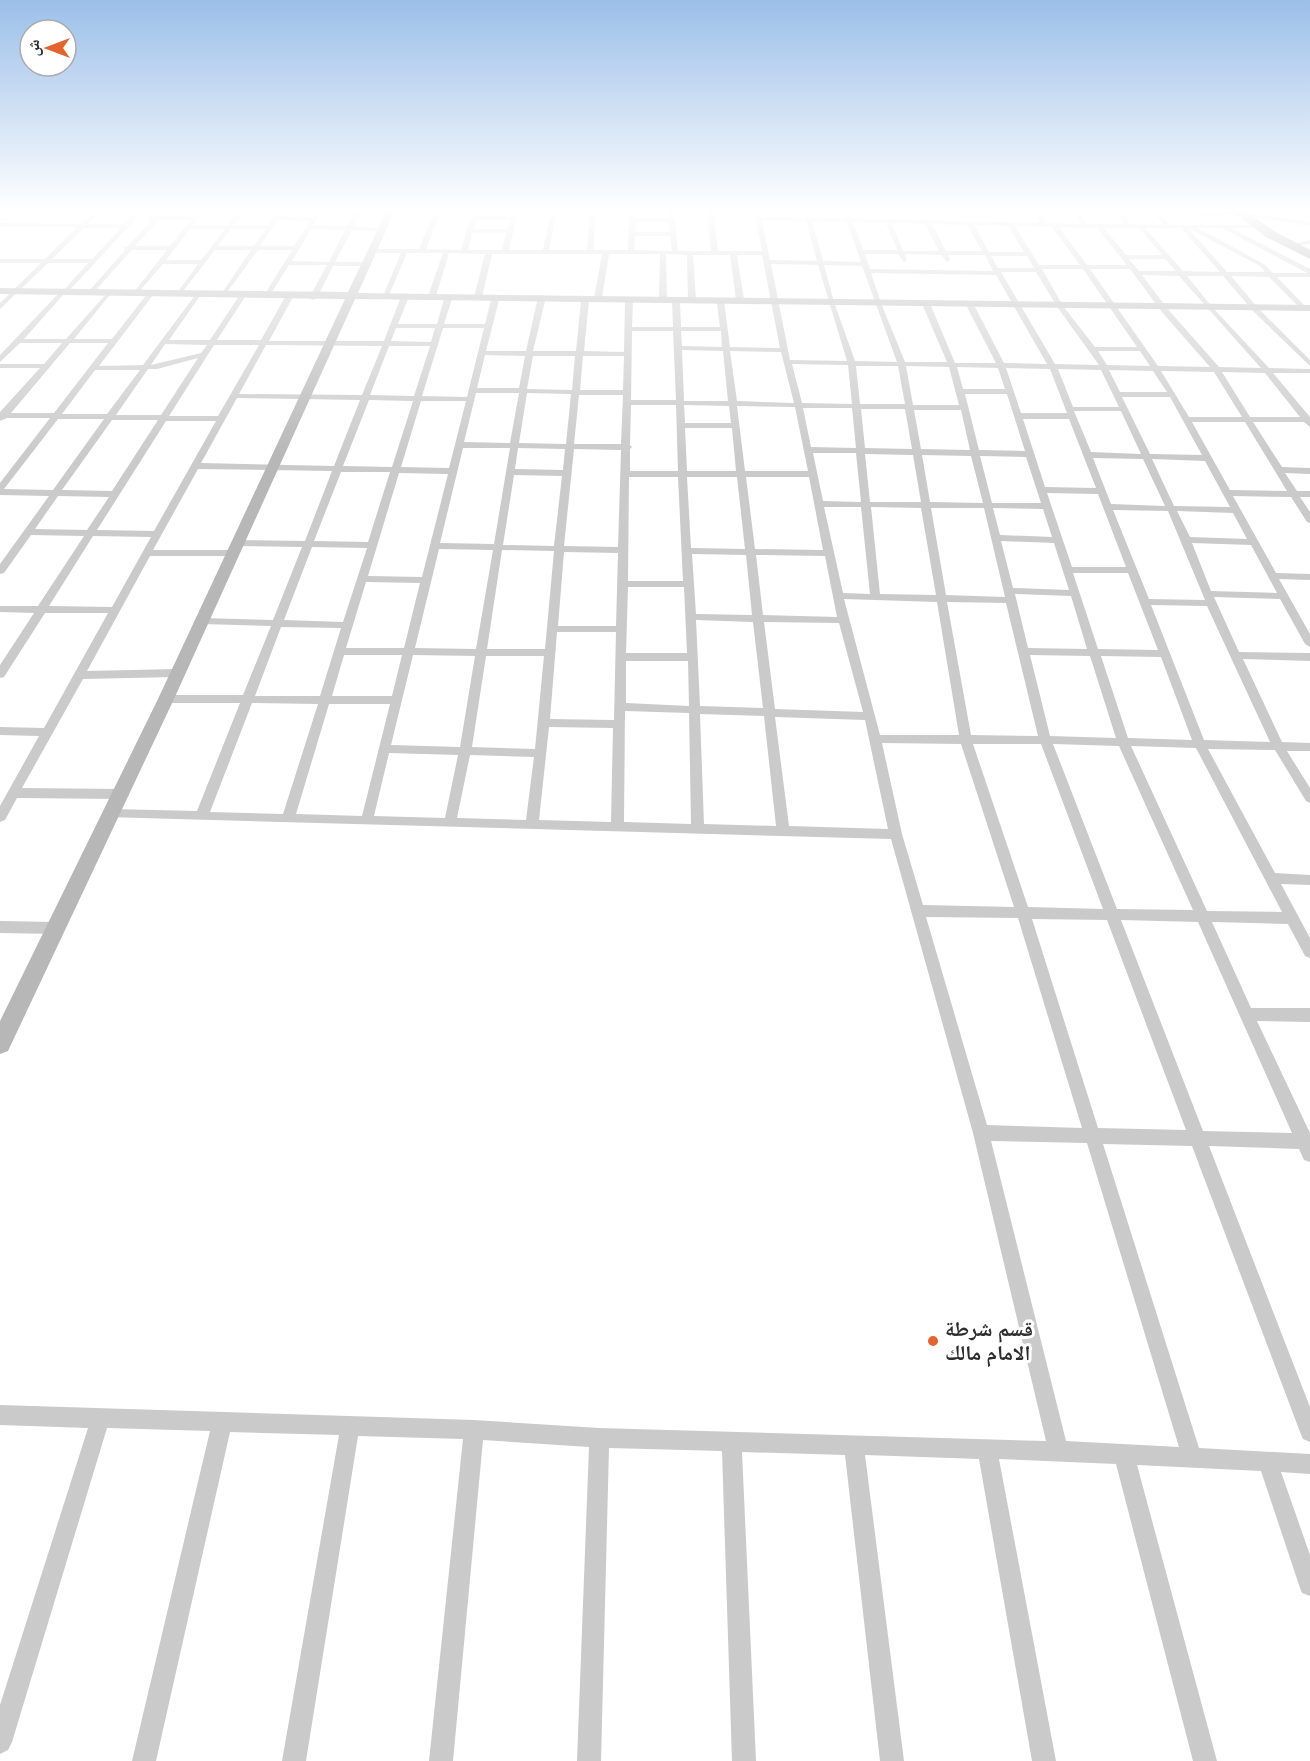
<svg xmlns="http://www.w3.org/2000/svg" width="1310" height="1761" font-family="Karla,'Noto Naskh Arabic',sans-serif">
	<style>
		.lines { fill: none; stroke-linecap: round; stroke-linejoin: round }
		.street { fill: #cacaca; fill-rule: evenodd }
		.secondary { fill: #b7b7b7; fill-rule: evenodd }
		.highway { fill: #949494; fill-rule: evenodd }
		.poi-dot { fill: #e16431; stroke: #fff; stroke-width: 2 }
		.labels { text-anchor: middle; stroke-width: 6; stroke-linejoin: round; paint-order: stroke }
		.near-poi-label { font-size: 21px; font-weight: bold; fill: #2d2d2d; stroke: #fff; text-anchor: start }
	</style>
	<rect width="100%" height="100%" fill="#fff"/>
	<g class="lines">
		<path class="street" d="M0,210H6L0,214Z
			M95,210H101L88,224H125L138,210H144L68,292L63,291L88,263H48L0,309V303L41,263H0V259H45L77,227H0V223L81,224ZM84,228H121L92,259H52Z
			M161,210H167L162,216H194L199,210H205L193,225H228L239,210H245L234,225H268L279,210H285L281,216L313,217L317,210H323L314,225L347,226L356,210H362L354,226L385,229L382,231L352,230L335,262H365L368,264L365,266H333L317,298L313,300L309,298L327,265H289L270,295L265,294L292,250H258L225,295L222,293L251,250H215L180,295L177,293L198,264H163L137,294L134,292L167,250H132L93,293H89V291L125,250L124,247L128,246L152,220L148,219V217L155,216ZM159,220H191L170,246H135ZM278,220L310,221L294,246H260ZM190,229H225L201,260H166ZM231,229H266L254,246H218ZM311,229L345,230L329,262L292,261Z
			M435,210H441L426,249L461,250L473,210H479L477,216H510L512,210H518L509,250H543L551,210H557L549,250H587L590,210H596L593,250H628L629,210H635V218H669L668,210H674L678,251H711L707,210H713L718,251H762L754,210H760L761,217L805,218L803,210H809L811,218H846L843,210H849L852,218L1039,223L1033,210H1039L1046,223L1080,224L1073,210H1079L1086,224H1124L1115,210H1121L1130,224L1164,225L1152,210H1158L1170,225H1260L1258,228H1231L1310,269V277H1277L1305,306L1306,308L1302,310L1269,277L1231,276L1258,308L1310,360V366L1254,312L1223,276H1187L1213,308L1269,368L1310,369V373H1273L1310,417V427L1304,422H1253L1282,467L1310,468V474L1285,473L1297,491H1310V497H1300L1310,512V523L1307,522L1291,497L1233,496L1276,573L1310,574V580L1279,579L1310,634V647L1305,644L1280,599L1214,597L1239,652L1310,653V661L1243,659L1282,742L1310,743V751H1287L1310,788V803L1306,801L1275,750L1208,749L1275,873L1310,875V885L1281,884L1310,938V958L1305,956L1288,924L1212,922L1251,1008H1310V1022L1257,1021L1310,1133V1162L1304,1160L1299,1149L1209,1146L1310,1407V1442L1303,1439L1300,1432L1192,1146L1103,1144L1199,1448L1310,1454V1474L1281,1472L1310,1555V1596L1302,1593L1299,1585L1261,1471L1137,1465L1217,1761H1193L1116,1464L999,1459L1056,1761H1032L979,1459L865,1455L904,1761H880L845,1455L742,1452L756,1761H732L722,1451L609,1448L601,1761H577L589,1447L483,1440L453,1761H429L463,1439L358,1436L306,1761H282L339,1435L230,1432L156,1761H132L210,1431L107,1428L12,1742L8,1750L0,1754V1705L88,1428L0,1425V1405L474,1420L599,1428L1046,1441L973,1133L891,839L106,817L105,814L111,809L197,811L240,703H166L160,699L166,695H243L271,626L201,624L196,621L201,618L273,620L302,547L236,546L231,543L236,540L305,541L332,471L198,469L153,550H232L237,553L232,556H150L87,671L177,669L183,673L177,677L83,679L22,788L120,789L126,794L120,799L17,798L5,820L0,822V806L39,736L0,735V727L44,728L108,613H45L4,677L0,678V665L34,613L0,612V606H38L84,536L31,535L4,573L0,574V564L49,496L0,495V483L50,418H7L0,421V412L40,368H0V364H44L62,343H20L0,362V355L59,293L64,294L24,339H66L107,293L109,294V296L74,339H112L147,294L153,295L99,366L143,365L196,294L200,296L169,340H210L239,296L241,295L245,297L217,340H261L285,297L289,295L293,297L269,341H384L400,299L404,297L408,299L398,324H437L444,299L448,297L452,299L444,324H485L491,300L495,298L499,300L486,351H526L538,297L542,295L546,297L533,351H576L581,301L585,299L589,301L584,351L624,352L625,301L629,299L633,301L632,327H673L672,302L676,300L680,302L681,327H720L717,303L724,301L730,347L780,348L762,255H737L744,300L740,302L736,300L730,255H693L696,300L692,302L688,300L687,255L666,254L667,299L663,301L659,299L660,254H609L602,298L598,300L594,298L602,254H492L482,297L478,299L474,297L485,254L449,253L436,296L432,298L428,296L443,253H407L389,295L383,296L401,253H371L368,251L371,249H419ZM476,220H510L507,229H474ZM762,221H806L817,261L770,260ZM812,221L847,222L861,262L823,261ZM635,222H669L670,232H635ZM853,222L886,223L897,250H863ZM892,223L925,224L939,251H903ZM932,224L967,225L982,251H946ZM974,225L1008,226L1024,252H989ZM1015,226L1052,227L1080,265H1039ZM1059,227L1097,228L1127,265H1087ZM1104,228H1139L1162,255H1126ZM1145,228H1181L1220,272L1183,271ZM1188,228L1260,266L1265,272H1227ZM1198,228H1222L1307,273H1273L1264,264ZM472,233H506L502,250H468ZM635,236H670L672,251L634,250ZM865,254H898L904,262L907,260L905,254L941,255L947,262L950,260L948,255H985L993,271L870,269ZM991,256H1027L1034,268H998ZM1129,259H1165L1176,271H1139ZM771,264L818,265L847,361L790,360ZM824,265L862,266L897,362L855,361L834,302ZM1042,269H1083L1137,347H1095L1063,306ZM1090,269H1130L1161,311L1210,367L1158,366ZM1001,272H1036L1058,308L1099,365L1055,364ZM871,273L996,275L1047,364L1004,363L975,307L971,305L967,307L996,363H955L931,306L927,304L923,306L947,362H905L881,303ZM1142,275L1179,276L1261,368L1219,367L1166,307ZM396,328H435L431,342L391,341ZM443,328H484L467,397L422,396ZM632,331H673L676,400H631ZM681,331H721L722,347L682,346ZM70,343H108L54,413H11ZM165,344L207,345L201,353L151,365ZM214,345H259L218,416H169ZM266,345L382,346L362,395L239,394ZM389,346H430L414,396L370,395ZM682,350L723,351L728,401H684ZM730,351L781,352L794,403L737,401ZM1098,351H1140L1150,366L1107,365ZM485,355L525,356L519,388H477ZM533,356H575L572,390L527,389ZM583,356H624L623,390H580ZM198,358L161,415H116L148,369H157ZM792,364L848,365L852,404L802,403ZM856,366H898L905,404H860ZM906,366L949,367L959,405H913ZM957,367L998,368L1005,389H963ZM1006,368L1050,369L1067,413H1021ZM1058,369L1101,370L1119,407H1073ZM95,370H140L107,414H62ZM1109,370L1153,371L1167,392H1120ZM1161,371L1214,372L1242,417H1189ZM1222,372L1265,373L1300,417H1250ZM476,393H519L510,443L464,442ZM527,393L571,394L566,444L519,443ZM965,394H1007L1025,451L979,450ZM579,395H623L621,444H574ZM1122,397H1170L1202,455L1150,454ZM237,398L360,400L334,466L201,463ZM369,400L413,401L392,467L343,466ZM421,401H466L449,468L401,467ZM631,405H676L678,471H630V449L632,447L630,445ZM684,405L729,406L731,423H685ZM737,406L795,407L808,471H745ZM803,408H852L856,448L811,447ZM861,409H905L912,449L865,448ZM914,410H961L970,450L921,449ZM1074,411H1121L1141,454L1091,452ZM58,419H104L53,490L4,489ZM1023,419H1069L1096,488L1045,487ZM112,420H158L112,491L62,490ZM166,421H216L154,531L97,530ZM1192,422H1245L1287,491L1230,490ZM685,428H732L736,471H687ZM463,448H510L494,544L440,543ZM518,448L565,449L563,470L515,469ZM574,449L621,450L618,547L564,546ZM813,453H856L861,502L823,501ZM865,454L913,455L921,502H870ZM922,455L971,456L983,503L930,502ZM980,456L1026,457L1041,503H992ZM1093,458L1143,459L1165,506L1111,504ZM1152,459L1205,461L1230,507L1174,506ZM341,472H390L368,542L314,541ZM399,473L448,474L422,577L368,576ZM514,475L562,476L554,546L503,545ZM629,477H678L683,581H628ZM687,477H737L745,549L691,548ZM746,477H809L823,550L755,549ZM1047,493L1098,494L1126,567H1072ZM58,496L109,497L87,530L35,529ZM824,507H861L870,594L843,593ZM871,507L921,508L936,595L880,594ZM931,508H984L1005,597L946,595ZM993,508L1043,509L1052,537L1000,535ZM1113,510L1168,511L1205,600L1149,599ZM1177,511L1233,513L1247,539L1190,537ZM93,536L151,537L112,607L49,606ZM1001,541L1054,543L1069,590L1013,588ZM1192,543L1251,545L1277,593L1211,591ZM312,547L367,548L343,622L284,620ZM439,549L493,550L476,649L415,648ZM502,550L554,551L545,649H487ZM564,552L618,553L616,626H558ZM692,554L746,555L752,615L696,614ZM756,555L825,556L837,617L763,615ZM1073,573H1128L1158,650L1098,649ZM366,582L420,583L404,648H346ZM628,587H684L687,653H626ZM1015,594L1071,596L1087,649L1028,648ZM844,599L937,602L959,735H880ZM947,602L1006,603L1038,736L971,735ZM1151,605L1207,606L1270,742L1204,740ZM696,620L753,622L763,708L700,706ZM764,622L839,623L863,712L775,709ZM281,627L341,628L320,696H255ZM557,632H616L614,720L550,719ZM344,655H402L392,696H332ZM413,655L475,656L460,747L391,745ZM1030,655L1090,656L1116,738L1050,736ZM486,656H544L535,749L472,747ZM1101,656L1161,657L1192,740L1128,738ZM626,661H688L689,706L626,703ZM252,703L318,704L283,814L210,812ZM329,704H390L362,816L296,814ZM625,711L689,713L691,824L624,822ZM700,714L764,716L776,826L704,824ZM775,717L865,720L888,829L789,826ZM549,727L613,728L611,822L539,820ZM882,743L961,744L1014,907L923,905L902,834ZM973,744H1041L1103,909L1028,907ZM1053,744L1119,746L1193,910L1117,909ZM1131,746L1196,748L1282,912L1207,911ZM389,753L458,755L445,818L374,816ZM470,755L534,757L526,820L457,818ZM926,917L1018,918L1082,1128L987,1125ZM1032,919L1107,920L1186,1130L1098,1128ZM1121,920L1198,922L1292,1133L1203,1131ZM991,1141L1087,1143L1179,1447L1066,1441Z
			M1241,211L1310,222V226L1241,215L1198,216L1195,214Z
			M1310,240V244L1291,247L1288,245Z
			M0,921L55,922L60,924L62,928L60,932L55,934L0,933Z"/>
		<path class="secondary" d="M387,210H395L358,293L1310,305V311L355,299L174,699L8,1051L0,1054V1021L158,699L345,299L0,294V288L348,292Z"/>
		<path class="highway" d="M1231,210H1244L1274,231L1310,250V259L1266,237Z"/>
	</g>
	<linearGradient id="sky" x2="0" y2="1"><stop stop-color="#9bbfe9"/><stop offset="0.46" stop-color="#fff"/><stop offset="1" stop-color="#fff" stop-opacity="0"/></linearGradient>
	<rect width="1310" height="456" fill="url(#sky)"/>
	<circle class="poi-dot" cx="933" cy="1341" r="6"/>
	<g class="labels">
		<g class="near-poi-label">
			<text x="945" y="1336">قسم شرطة<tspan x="945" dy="24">الامام مالك</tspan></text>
		</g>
	</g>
	<g transform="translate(48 48) rotate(270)"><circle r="28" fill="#ffffff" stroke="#ababab" stroke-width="1.5"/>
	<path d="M0-4.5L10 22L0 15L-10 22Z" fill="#e16431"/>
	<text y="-9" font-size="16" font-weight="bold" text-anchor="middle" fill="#2d2d2d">ش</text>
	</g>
</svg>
